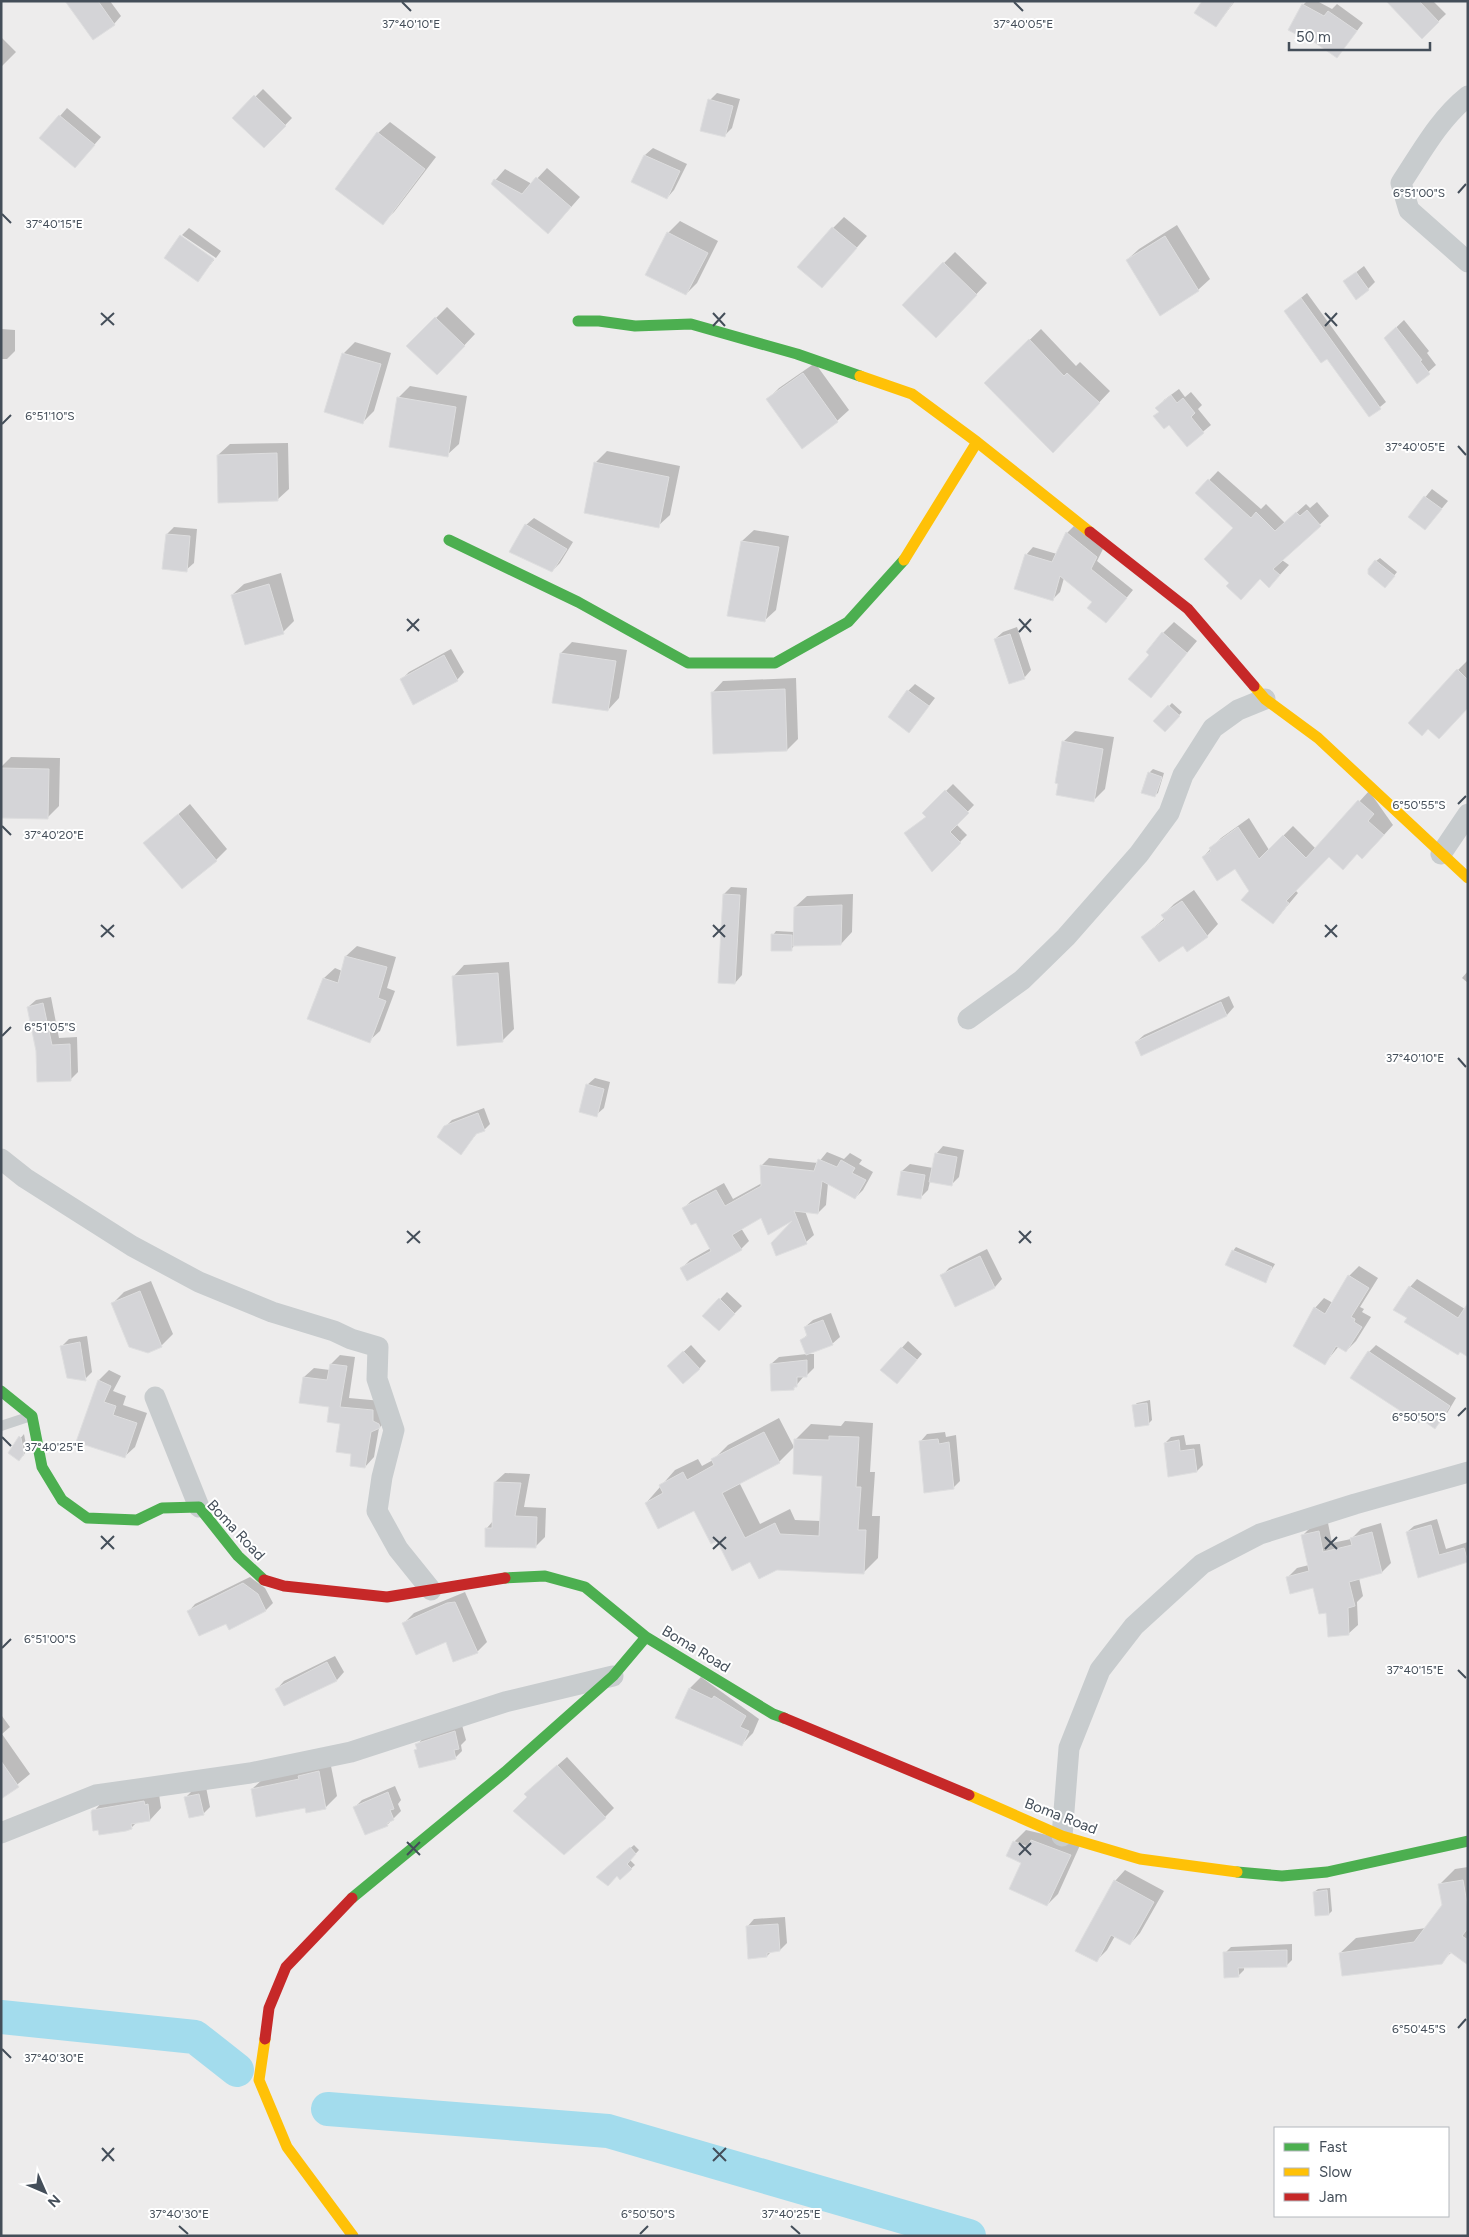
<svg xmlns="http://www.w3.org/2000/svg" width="1469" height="2237" font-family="Figtree,sans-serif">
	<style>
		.shadow { fill: #0003 }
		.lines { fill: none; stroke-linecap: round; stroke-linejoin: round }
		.river { stroke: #a3dced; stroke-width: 34 }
		.building { fill: #d4d4d7; stroke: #dededf }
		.lane { stroke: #c8ccce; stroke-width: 10 }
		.street { stroke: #c8ccce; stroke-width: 21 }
		.fast { stroke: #4caf50; stroke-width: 11 }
		.slow { stroke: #ffc107; stroke-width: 11 }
		.jam { stroke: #c62828; stroke-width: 11 }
		.ticks { fill: none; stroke: #444e59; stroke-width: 2 }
		.labels { text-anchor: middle; stroke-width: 4; stroke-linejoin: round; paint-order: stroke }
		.street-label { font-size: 15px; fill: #444e59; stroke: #fff }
		.ticks-label { font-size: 12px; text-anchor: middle; fill: #444e59; stroke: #fff; stroke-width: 4; stroke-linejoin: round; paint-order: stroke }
	</style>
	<rect width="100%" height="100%" fill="#edecec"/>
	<path class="shadow" d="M66,1H110L121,16L114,24Z
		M1203,1H1235L1216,26Z
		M1307,1H1317L1332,9L1337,4L1363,23L1337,57L1303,5Z
		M1389,1H1433L1446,14L1422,37Z
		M1,37L16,52L1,67Z
		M263,89L292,118L264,147L234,118Z
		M717,93L740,99L732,128L724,136L710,100Z
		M67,108L101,137L82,159L60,116Z
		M390,122L436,157L394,212L382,223L378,133Z
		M653,148L687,164L674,190L667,198L633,182L645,155Z
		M547,168L580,197L558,222L492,184L505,169L532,184Z
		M844,217L867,236L822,287L833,228Z
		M680,221L718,241L697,283L686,294L668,233Z
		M1177,225L1210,279L1198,290L1127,260L1139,249Z
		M189,228L221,251L216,258L182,235Z
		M181,237L214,260L198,280Z
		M955,252L987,283L947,325L944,263Z
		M1364,266L1375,282L1368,289L1345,281Z
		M1307,293L1386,402L1369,416L1327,357L1285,311Z
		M447,307L475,334L437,374L408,346Z
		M1404,320L1429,351L1427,353L1436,365L1417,382L1385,338Z
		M1,329L15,330V351L7,359H1Z
		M1041,329L1076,366L1080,362L1110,391L1064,440L985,383Z
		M355,342L391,353L374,411L363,422L343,354Z
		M815,363L849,410L837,421L802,447L768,399L779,388Z
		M410,386L467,396L459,444L447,455L398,398Z
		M1179,389L1185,397L1191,392L1202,405L1198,409L1211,425L1187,445L1160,411L1164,400Z
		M288,443L289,489L277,500L218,455L230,444Z
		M607,451L680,466L670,515L658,526L595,463Z
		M1218,471L1261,509L1266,504L1285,523L1306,504L1310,508L1317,502L1329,516L1282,560L1289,565L1278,577L1231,582L1234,528L1197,493Z
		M1432,489L1448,501L1425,529L1409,517Z
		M534,518L573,542L560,563L552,571L526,525Z
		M1074,526L1103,549L1097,561L1133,590L1113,614L1064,578L1060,592L1052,600L1026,555L1033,547L1057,554L1067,533Z
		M174,527L197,529L194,563L186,570L167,534Z
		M754,530L789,536L776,610L764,621L742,541Z
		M1380,558L1397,572L1388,583L1376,561Z
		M281,573L294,621L283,632L232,595L244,584Z
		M1174,622L1197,641L1151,696V654L1163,633Z
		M1017,627L1031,670L1024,678L995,639L1003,632Z
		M572,642L627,650L619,698L608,710L561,653Z
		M451,649L464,672L457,680H401L409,672Z
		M1468,660V707L1458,670Z
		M796,678L798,739L787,750L712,693L723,681Z
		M915,684L935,698L909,732L908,691Z
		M1172,703L1182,712L1165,730L1155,721Z
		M1075,731L1114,737L1105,789L1094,800L1063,742Z
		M11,757L60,758L59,806L48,817H1V767Z
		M1153,769L1164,773L1158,793L1154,796L1149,773Z
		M953,784L974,805L956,824L967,835L932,870L906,833L927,816L924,813Z
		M1369,791L1393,825L1372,848L1358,853L1329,855L1295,890L1298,893L1273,923L1235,868L1203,857L1221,838L1249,818L1269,850L1293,826L1316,849Z
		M190,804L227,849L216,860L145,843Z
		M731,887L747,888L742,975L735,983L724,894Z
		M1194,890L1218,924L1207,936L1187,950L1183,944L1143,937L1165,918L1163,915L1174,904Z
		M853,894L852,932L841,944H795L791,950L773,935L776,931L794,932L795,907L807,896Z
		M357,946L396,957L387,988L395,991L380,1031L369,1041L309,1018L324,978L335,968L342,971L346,956Z
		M509,962L514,1029L502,1041L453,977L464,965Z
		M1468,971V983L1462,978Z
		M1229,996L1234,1007L1227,1015L1141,1054L1136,1042L1144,1035Z
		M51,997L59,1038L77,1037L78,1072L71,1079L28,1007L36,1000Z
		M595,1078L610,1082L604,1108L596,1115L587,1085Z
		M484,1108L490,1124L484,1130L478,1132L461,1153L445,1127L452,1120Z
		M943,1146L964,1150L959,1177L951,1185L930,1181L928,1190L921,1197L902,1171L910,1164L933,1168L936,1154Z
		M827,1152L844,1159L850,1153L862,1160L859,1164L873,1172L863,1190L855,1198L828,1183L826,1205L818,1213L805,1211L814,1235L806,1242L772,1243L797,1218L768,1233L762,1217L741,1228L749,1241L741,1249L682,1268L690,1260L711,1248L696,1221L683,1209L691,1201L724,1183L733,1199L762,1183L761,1166L769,1158L818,1163Z
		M1236,1247L1275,1264L1265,1281L1233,1251Z
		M987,1249L1002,1279L995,1287L956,1306L942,1276L949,1268Z
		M1359,1266L1378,1278L1360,1307L1364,1309L1362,1312L1371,1317L1356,1341L1346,1351L1339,1346L1325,1363L1315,1308L1324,1298L1333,1303L1349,1276Z
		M1417,1279L1468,1311L1461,1351L1408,1318L1410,1287Z
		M151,1281L173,1334L161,1346L113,1303L124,1292Z
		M727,1292L742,1306L719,1329L704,1316Z
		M831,1313L840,1337L832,1344L808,1354H814V1368L806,1376H804L794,1388L771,1364L779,1357L807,1354L802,1340L808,1334L805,1327L813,1320Z
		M87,1336L92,1372L85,1379L61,1347L69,1339Z
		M908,1341L922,1354L903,1376L882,1370Z
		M691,1345L706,1361L699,1369L676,1359Z
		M1376,1345L1456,1398L1443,1420L1435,1427L1422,1418L1419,1422L1369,1352Z
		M340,1355L355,1357L349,1398L382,1401L389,1418L379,1428L374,1457L365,1467L353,1453L341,1423L331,1406L304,1377L314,1368L330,1370L331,1364Z
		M109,1370L121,1376L113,1391L126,1396L123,1405L147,1413L135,1447L124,1457L78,1441L99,1380Z
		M1150,1400L1152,1420L1149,1423L1136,1425L1133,1406L1137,1403Z
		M779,1418L794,1447L779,1462L739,1482L760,1524L790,1509L795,1520L821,1521L823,1475L796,1439L811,1424L841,1426L845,1421L873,1423L870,1472H875L872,1516H880L878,1558L863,1573L751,1560L718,1539L694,1509L646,1503L675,1470L698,1459L702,1466L713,1460L728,1445Z
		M945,1432L946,1437L956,1435L960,1481L953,1488L920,1442L927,1434Z
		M24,1434L27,1450L23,1456L9,1452Z
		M1184,1435L1186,1445L1200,1444L1203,1465L1197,1471L1165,1443L1171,1437Z
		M505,1473L530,1474L524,1507L546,1508L545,1537L535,1547L487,1528L493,1521L495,1482Z
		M1437,1519L1446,1549L1468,1542V1561L1419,1576L1407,1532L1414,1526Z
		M1328,1523L1332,1543L1351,1539L1361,1529L1381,1523L1391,1563L1382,1572L1359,1578L1363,1596L1357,1602L1358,1625L1348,1634L1327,1611L1314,1587L1288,1577L1297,1568L1309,1565L1302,1536L1312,1526Z
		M250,1577L265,1588L273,1603L266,1610L230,1629L227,1622L189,1611L195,1604Z
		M465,1592L487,1642L477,1652L404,1623L414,1613Z
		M335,1656L344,1672L337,1680L284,1704L277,1689L284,1681Z
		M701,1677L759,1719L753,1733L742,1744L690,1688Z
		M2,1716L10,1727L2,1734L30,1774L1,1798Z
		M462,1725L466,1740L461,1745L462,1751L455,1758L418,1748L417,1745L424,1737Z
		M567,1757L614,1808L605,1817L528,1797L535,1785Z
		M330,1761L337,1796L325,1808L306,1806L252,1789L264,1778Z
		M395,1786L401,1800L398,1804L401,1811L387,1825L355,1807L362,1800Z
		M206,1787L210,1807L203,1814L186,1797L193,1790Z
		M159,1794L161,1808L150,1820L138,1821L131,1828L92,1813L103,1801Z
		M1026,1830L1081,1843L1058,1894L1047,1905L1022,1863L1014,1842Z
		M634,1845L639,1850L630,1860L635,1865L620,1878L617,1875L598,1877Z
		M1468,1867V1954L1452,1952L1441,1962L1340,1953L1356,1938L1426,1928L1443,1905L1440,1884L1455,1869Z
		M1125,1870L1164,1891L1140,1933L1130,1944L1115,1936L1107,1950L1096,1961L1115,1881Z
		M1330,1888L1332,1911L1329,1914L1314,1892L1318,1889Z
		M785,1917L787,1943L780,1950L772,1951L767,1956L747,1927L754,1919Z
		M1292,1944V1960L1286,1966L1244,1967V1970L1238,1976L1225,1953L1231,1947Z"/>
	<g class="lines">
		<path class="river" d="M1,2017L195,2037L237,2070
			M328,2109L608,2131L969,2236"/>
	</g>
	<path class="building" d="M65,1H98L115,25L93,40Z
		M1202,1H1234L1216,27L1194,13Z
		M1386,1H1419L1439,22L1422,39Z
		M1302,4L1324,16L1328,11L1357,31L1337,58L1304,35L1303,38L1288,30Z
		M254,95L286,126L264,148L232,118Z
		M708,99L733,106L725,137L700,131Z
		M59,115L95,145L75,168L39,138Z
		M377,132L425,169L383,225L335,189Z
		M644,155L680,171L667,199L631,182Z
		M536,177L571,207L548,234L491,184L494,179L522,194Z
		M832,227L857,248L822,288L797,267Z
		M667,232L708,253L686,295L645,275Z
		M180,235L214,259L198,282L164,258Z
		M1165,236L1199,291L1160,316L1126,260Z
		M943,262L977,295L936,338L902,305Z
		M1356,272L1369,290L1356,300L1343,281Z
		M1301,298L1381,409L1369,417L1327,359L1321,363L1284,311Z
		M435,317L465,346L437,375L406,346Z
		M1396,327L1422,360L1420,361L1430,374L1417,384L1384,338Z
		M1029,339L1064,376L1067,373L1100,403L1053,453L984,383Z
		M342,353L381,364L363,424L324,412Z
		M803,373L838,422L802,449L766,399Z
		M1171,395L1177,403L1183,398L1195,413L1191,417L1204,433L1187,447L1169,425L1164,429L1153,416L1159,412L1155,408Z
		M397,397L456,407L448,457L389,447Z
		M277,453L278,501L218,503L217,455Z
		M594,462L669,477L659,528L584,513Z
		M1208,479L1251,518L1256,512L1275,531L1296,512L1300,516L1307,510L1321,526L1273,569L1280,575L1269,588L1260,579L1241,600L1226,586L1229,583L1204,559L1233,528L1195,493Z
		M1424,496L1442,509L1425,530L1408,517Z
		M525,524L567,549L552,572L509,552Z
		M1066,532L1097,557L1091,569L1127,598L1106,623L1087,608L1092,602L1060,576L1053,601L1014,589L1025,554L1052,562Z
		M166,534L190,536L187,572L162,569Z
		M741,541L779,547L765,622L727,616Z
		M1375,560L1395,576L1385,588L1368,574V569Z
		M269,584L284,634L245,645L231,595Z
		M1162,632L1187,653L1151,698L1128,679L1149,655L1146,652Z
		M1010,634L1025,679L1009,684L994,639Z
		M560,653L616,661L608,711L552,703Z
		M444,655L458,681L413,705L400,679Z
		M1457,669L1468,680V708L1439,739L1428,729L1422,736L1408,723Z
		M785,689L787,751L713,754L711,692Z
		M907,690L929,706L909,733L888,717Z
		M1168,705L1180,716L1165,732L1153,721Z
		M1062,741L1103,749L1094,802L1056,795L1058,784L1055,783Z
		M1,768L49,769L48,819L1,818Z
		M1148,772L1162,777L1155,797L1141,793Z
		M945,790L969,813L950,832L961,843L932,872L904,833L926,817L922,813Z
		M1358,800L1374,814L1368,821L1384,835L1362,859L1357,854L1343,870L1329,857L1286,901L1289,903L1273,924L1241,900L1249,891L1235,869L1217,881L1202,857L1211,851L1209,848L1238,827L1259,859L1283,835L1306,858Z
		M178,814L217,861L182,889L143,843Z
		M723,894L740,895L735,984L718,983Z
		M1182,901L1208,937L1187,952L1183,946L1159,962L1141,937L1165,920L1161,915Z
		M842,905L841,945L793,946L794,907Z
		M771,934L792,935V951H771Z
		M345,956L387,967L378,998L386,1001L370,1043L307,1019L323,978L338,983Z
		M498,973L503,1042L457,1046L452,976Z
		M1221,1002L1227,1016L1141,1056L1135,1042Z
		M43,1003L52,1045L70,1044L71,1081L37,1082L36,1051L27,1007Z
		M586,1084L604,1089L597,1117L579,1112Z
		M478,1113L485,1131L476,1134L461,1155L437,1137L444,1126Z
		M935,1153L957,1157L952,1186L929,1182Z
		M818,1159L837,1167L841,1160L855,1168L852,1173L866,1180L855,1199L822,1181L818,1214L794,1211L807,1244L776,1256L771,1243L792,1221L768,1235L761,1218L732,1235L742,1250L687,1281L680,1268L711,1251L696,1223L691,1225L682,1208L716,1190L725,1206L761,1186L760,1165L814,1171Z
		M901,1171L925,1175L921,1199L897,1195Z
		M1232,1250L1272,1267L1266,1283L1225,1265Z
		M980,1256L995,1288L955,1307L940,1275Z
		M1348,1275L1369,1288L1351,1317L1355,1319L1354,1322L1362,1327L1346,1352L1336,1346L1325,1365L1293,1346L1314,1307L1325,1314Z
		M1409,1286L1458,1318L1468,1303V1357L1460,1352L1458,1355L1404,1322L1407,1318L1393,1310Z
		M140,1291L162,1347L148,1353L129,1347L111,1303Z
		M719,1298L735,1314L719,1331L702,1316Z
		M823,1320L833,1345L806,1355L800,1340L807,1336L804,1327Z
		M80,1342L86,1381L67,1378L60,1346Z
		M901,1347L917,1360L897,1384L880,1370Z
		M683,1351L700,1369L683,1384L667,1366Z
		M1368,1351L1450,1406L1435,1429L1421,1419L1419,1423L1350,1378Z
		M807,1360V1377H797V1387H794V1390L771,1391L770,1364Z
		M330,1364L347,1366L340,1407L373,1410V1421L379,1424L380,1428L371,1432L365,1468L350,1466L351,1454L336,1452L340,1424L327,1422L329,1407L299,1403L303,1377L327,1380Z
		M98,1380L111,1386L104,1402L116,1406L113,1415L137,1423L125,1458L76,1442Z
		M1147,1403L1149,1425L1135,1427L1132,1405Z
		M764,1432L780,1463L722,1493L745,1538L775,1523L780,1534L819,1536L822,1476L793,1474L794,1439L829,1440V1436L859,1437L856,1487H861L858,1530H866L864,1574L777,1570L759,1579L750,1562L732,1571L717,1541L711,1544L694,1511L658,1529L645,1503L663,1493L659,1485L683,1472L687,1480L714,1465L711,1459Z
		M19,1436L21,1438L24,1454L19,1461L8,1453Z
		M938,1439L939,1444L949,1442L954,1489L924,1493L919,1441Z
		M1179,1440L1180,1451L1194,1449L1197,1472L1168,1477L1164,1443Z
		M494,1482L521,1483L515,1516L537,1517L536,1548L485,1547V1528H492Z
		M1431,1525L1439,1555L1464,1548L1468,1562L1418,1578L1406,1532Z
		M1319,1531L1323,1552L1352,1545L1350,1538L1372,1532L1382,1573L1349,1582L1355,1606L1348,1608L1349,1635L1328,1637L1326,1613L1319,1614L1313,1588L1290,1594L1286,1577L1309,1571L1301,1535Z
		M243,1583L258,1594L266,1611L229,1630L226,1624L199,1636L187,1611Z
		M455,1602L478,1653L453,1662L446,1642L416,1655L402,1623L447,1603Z
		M327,1662L337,1681L284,1706L275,1689Z
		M689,1688L712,1699L714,1696L746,1716L740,1727L749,1731L742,1746L675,1718Z
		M455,1731L459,1749L454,1750L456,1759L419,1768L414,1750L417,1749L415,1744Z
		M1,1761L19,1787L1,1799Z
		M557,1765L606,1818L564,1855L513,1811L527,1797L524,1794Z
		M319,1771L326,1809L306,1813L305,1808L256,1817L251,1789L299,1779L298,1776Z
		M388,1792L394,1809L390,1810L394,1820L387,1823L388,1826L365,1835L353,1807Z
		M199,1794L204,1815L189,1818L184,1797Z
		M144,1801L145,1805L148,1804L150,1821L131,1824L132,1829L126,1831L99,1835L98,1830L93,1831L91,1812L92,1810Z
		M1031,1840L1071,1855L1047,1906L1009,1889L1021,1863L1006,1856L1013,1841L1028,1847Z
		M630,1847L636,1854L627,1864L632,1869L620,1880L617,1876L608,1886L596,1877Z
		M1114,1880L1154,1902L1130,1945L1111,1935L1097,1962L1075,1951Z
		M1463,1880L1468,1909V1928L1462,1936L1468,1940V1965L1450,1952L1442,1964L1342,1976L1339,1953L1414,1942L1442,1905L1438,1884Z
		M1327,1890L1329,1915L1315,1916L1313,1892Z
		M778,1924L780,1951L767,1953V1957L748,1959L746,1926Z
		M1287,1950V1967L1238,1968L1239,1977L1224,1978L1223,1952Z"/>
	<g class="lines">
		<path class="lane" d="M1,1426L28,1417"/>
		<path class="street" d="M1468,96C1439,119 1421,153 1401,183L1409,210L1468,262
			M1441,854L1468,814
			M968,1019L1022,980L1066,937L1139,854L1169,813L1183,775L1213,728L1238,710L1265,699
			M1,1159L25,1178L132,1246L199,1282L272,1312L334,1331L351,1339L378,1347L377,1379L394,1430L382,1477L377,1511L398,1549L431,1590
			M155,1397L199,1507
			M1,1833L96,1795L250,1773L351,1752L505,1702L613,1676
			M1062,1836L1069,1748L1100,1670L1134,1626L1202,1564L1260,1534L1355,1504L1468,1472"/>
		<path class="fast" d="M578,321H599L635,326L691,324L797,354L860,376
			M449,540L578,602L688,663H775L848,622L904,560
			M1,1391L32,1416L42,1467L62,1500L87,1518L137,1520L162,1508L199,1507L238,1556L264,1580
			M505,1578L545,1576L585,1587L646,1637L773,1714L784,1718
			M1237,1872L1282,1876L1327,1872L1468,1841
			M352,1898L505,1772L613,1676L646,1637"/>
		<path class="slow" d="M860,376L912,394L977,442L1090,532
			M904,560L977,442
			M1254,686L1265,699L1318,738L1468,878
			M969,1795L1062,1836L1140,1859L1237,1872
			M265,2039L259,2080L287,2147L353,2236"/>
		<path class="jam" d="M1090,532L1188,609L1254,686
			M264,1580L284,1586L387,1597L505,1578
			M784,1718L969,1795
			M265,2039L269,2008L286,1967L352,1898"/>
	</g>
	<path class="ticks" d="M402,2L411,11M1014,2L1023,11M1458,193L1466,184M2,214L11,223M101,313L114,325M713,313L725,326M1325,313L1337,326M101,325L114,313M713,326L725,313M1325,326L1337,313M2,424L11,415M1458,446L1466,455M407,619L419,631M1019,619L1031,632M407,631L419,619M1019,632L1031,619M1458,804L1466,796M2,826L11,835M101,925L114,937M713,925L725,937M1325,925L1337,937M101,937L114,925M713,937L725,925M1325,937L1337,925M2,1036L11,1027M1458,1058L1466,1067M407,1231L420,1243M1019,1231L1031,1243M407,1243L420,1231M1019,1243L1031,1231M1458,1416L1466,1408M2,1437L11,1446M101,1536L114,1549M713,1537L726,1549M1325,1537L1337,1549M101,1549L114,1536M713,1549L726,1537M1325,1549L1337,1537M2,1648L11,1639M1458,1670L1466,1678M407,1842L420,1855M1019,1843L1031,1855M407,1855L420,1842M1019,1855L1031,1843M1458,2028L1466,2019M2,2049L11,2058M102,2148L114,2161M713,2148L726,2161M102,2161L114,2148M713,2161L726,2148M179,2226L188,2234M791,2226L800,2234M640,2234L648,2226"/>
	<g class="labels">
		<g class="street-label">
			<text transform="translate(236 1530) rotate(47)" y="5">Boma Road</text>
			<text transform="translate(696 1649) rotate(31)" y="5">Boma Road</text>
			<text transform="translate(1061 1816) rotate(21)" y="5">Boma Road</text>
		</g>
	</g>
	<g class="ticks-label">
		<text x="411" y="28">37°40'10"E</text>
		<text x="1023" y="28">37°40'05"E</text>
		<text x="1419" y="197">6°51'00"S</text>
		<text x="54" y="228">37°40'15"E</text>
		<text x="50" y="420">6°51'10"S</text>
		<text x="1415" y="451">37°40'05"E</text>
		<text x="1419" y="809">6°50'55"S</text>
		<text x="54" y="839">37°40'20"E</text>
		<text x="50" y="1031">6°51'05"S</text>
		<text x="1415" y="1062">37°40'10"E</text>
		<text x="1419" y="1421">6°50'50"S</text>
		<text x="54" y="1451">37°40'25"E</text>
		<text x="50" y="1643">6°51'00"S</text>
		<text x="1415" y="1674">37°40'15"E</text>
		<text x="1419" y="2033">6°50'45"S</text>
		<text x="54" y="2062">37°40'30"E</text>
		<text x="179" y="2218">37°40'30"E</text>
		<text x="648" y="2218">6°50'50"S</text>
		<text x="791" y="2218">37°40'25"E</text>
	</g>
	<rect width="1469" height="2237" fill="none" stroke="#444e59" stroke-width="5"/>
	<rect x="1274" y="2127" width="175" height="90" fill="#ffffff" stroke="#b4b8bd"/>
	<rect x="1284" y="2143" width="25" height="8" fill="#4caf50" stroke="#b4b8bd"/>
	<text x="1319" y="2152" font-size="15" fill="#444e59">Fast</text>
	<rect x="1284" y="2168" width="25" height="8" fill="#ffc107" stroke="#b4b8bd"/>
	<text x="1319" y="2177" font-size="15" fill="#444e59">Slow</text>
	<rect x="1284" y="2193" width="25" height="8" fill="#c62828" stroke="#b4b8bd"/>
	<text x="1319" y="2202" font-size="15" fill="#444e59">Jam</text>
	<g transform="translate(45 2192) rotate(135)" stroke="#ffffff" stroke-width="4" paint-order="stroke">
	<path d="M0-4L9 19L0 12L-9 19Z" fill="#444e59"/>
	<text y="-8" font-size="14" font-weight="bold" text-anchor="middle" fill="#444e59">N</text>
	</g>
	<path d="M1289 42v8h141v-8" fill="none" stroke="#444e59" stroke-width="2.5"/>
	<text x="1296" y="42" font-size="15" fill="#444e59" stroke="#ffffff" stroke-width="4" paint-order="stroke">50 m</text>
</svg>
